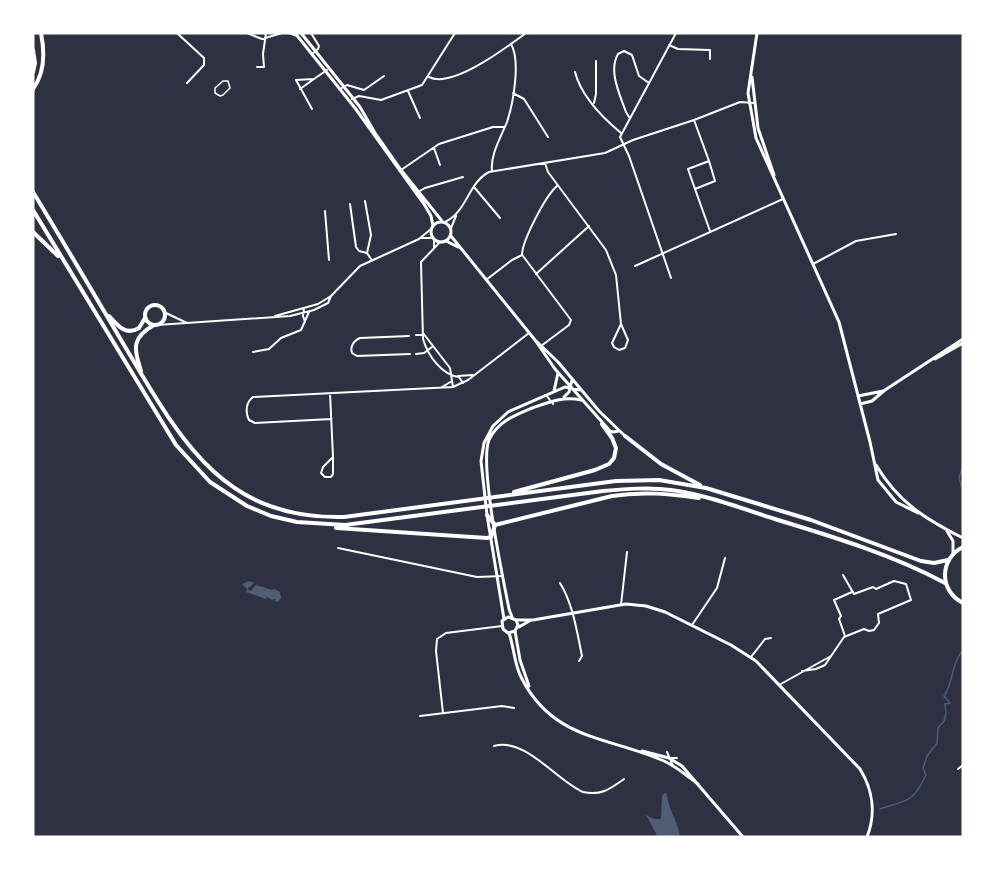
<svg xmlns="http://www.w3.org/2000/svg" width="996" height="870" font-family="Arial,sans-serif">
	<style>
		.water { fill: #4f5d75 }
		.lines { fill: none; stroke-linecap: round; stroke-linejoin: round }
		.stream { stroke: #4f5d75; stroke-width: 1.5 }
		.service { stroke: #fff; stroke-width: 1.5 }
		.minor { stroke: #fff; stroke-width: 2 }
		.tertiary { stroke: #fff; stroke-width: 3 }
		.primary { stroke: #fff; stroke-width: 4 }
	</style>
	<rect width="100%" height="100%" fill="#2d3142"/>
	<path class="water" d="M249,581L254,583L247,589L251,591L256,585L272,590L274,589L280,592L281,598L278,602L275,601V599L272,600L267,597L266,599L246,592L247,589L242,584Z
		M664,793L667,794C668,810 678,821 680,837H658L646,815L654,819H661L662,796Z"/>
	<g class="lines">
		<path class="stream" d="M963,465L959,478L963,491
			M880,809C907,800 913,803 926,775L923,768L927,756L937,743L938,728L944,721L946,713L945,704L950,703L944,696C954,681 951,664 963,650"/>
		<path class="service" d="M223,81H228L230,88L223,95L220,96L215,93V88Z"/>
		<path class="minor" d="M177,33L204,58V65L187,83
			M247,33L262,39L282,33
			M289,33L297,36
			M311,33L319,46L318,49L312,54
			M669,45L678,49L710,50V59
			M257,67H264L263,54L266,33
			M575,72C581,96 603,118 621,133
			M429,77C452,89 507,47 526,33
			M300,89L314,79
			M340,89L347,85L364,90L384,76
			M408,91L420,118
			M513,93L524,99L548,137
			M352,99L359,96L381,100L422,85L455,33
			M594,103L596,94V61
			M312,109L296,80L314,79L327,70
			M629,117L626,112C620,95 608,71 618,54L624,51L632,55L639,76L649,83
			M694,120L709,161L688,169L695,189
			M434,148L440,165
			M709,161L715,181L695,189L710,231
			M545,163L548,172L606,250L616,275L621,324L628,340L625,348L619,350L614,347L612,343L621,324
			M401,170L439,144L493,127H504
			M492,171C490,155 501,137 507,122C513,104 521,61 511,44
			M474,187L500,218
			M418,192L425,188L463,177
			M365,201L371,235L367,253L371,259
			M350,204L356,247L359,251L367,253
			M325,211L329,260
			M445,222C467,212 468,183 489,172L605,153L633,140L694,120L740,102L754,103
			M451,228L456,216
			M422,238H433
			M440,242L421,262L423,339C428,356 442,375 459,377L463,383
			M434,248V239
			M523,256L571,320L569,325L541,346
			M813,264L856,241L896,234
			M635,266L783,199
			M536,274L589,226
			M671,278L629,156L620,137L676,33
			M486,280L512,260L522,255C522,241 546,195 557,186
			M304,308L303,316L305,322
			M166,313L187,323
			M275,316L318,304L331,296
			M157,325L290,316L314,310L328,303L331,296L360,266L419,239L431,229
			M423,333L450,368L453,387
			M416,335H423
			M409,336L360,338C353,341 350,347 352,353L357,356L410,354
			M253,352L269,349L281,338L301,330L309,312
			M416,354L424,353L432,347
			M458,376L473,375
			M442,387L452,381
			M330,393L333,457L323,467L321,473L325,477H331L333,474V457
			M546,395L553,404
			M331,419L255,423L249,420C245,412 246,402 253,397L453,387L468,380L529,333
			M338,548L477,577L503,576
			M560,583C573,604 577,632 582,656L579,661
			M621,605L627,552
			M692,625L717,588L725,558
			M845,636L839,619L841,616L834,600L852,592
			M751,657L765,639L771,638
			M802,671L816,669L825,665L844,637L864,629L869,631L874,630L879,623L878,614L911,600L906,584L894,581L876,589L873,587L854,594L843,575
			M779,685L831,656
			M443,713L436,651L437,639L446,633L502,626
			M420,716L502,706L514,708
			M494,746C525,737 556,780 583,792C601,796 610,789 624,779
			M667,752L673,766
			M670,758H677
			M958,769L963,765"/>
		<path class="tertiary" d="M295,33L355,108L424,204L431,216L433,226
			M301,33L360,107L375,133L401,170L442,221
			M757,33L748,93L756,138L839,322L870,442L878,480L896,502L918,513
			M752,77L758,128L774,175
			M431 232a10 10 0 1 1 20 0a10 10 0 1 1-20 0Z
			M451,236L535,340L555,369L610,431L613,432L619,431
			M446,241L458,247
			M536,341L558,362L599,411L625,436
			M935,359L963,343
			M554,391L558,373
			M858,396L883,391
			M564,397L569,392L572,380
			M860,404L872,401L885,390L963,339
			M876,465C898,502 925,519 963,538
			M947,531L953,541V553
			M512,617L509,609C503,578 479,465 489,440C497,422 515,415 532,408C549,402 564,396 581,400
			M504,619L487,515L481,461L484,443L493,426L508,412L565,387L580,390
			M516,620L518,625L515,631L508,633L503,629L502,621L508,617L516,620H533L626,604L646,606L665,612L731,645L756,661L860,769C873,790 876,814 867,837
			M519,627L531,620
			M515,631L520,660L529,686
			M509,633C514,647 514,663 521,677C553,741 608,736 664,761C677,767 687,776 698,784
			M642,751L669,758L682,766L743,837"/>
		<path class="primary" d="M33,50L35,63L33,72
			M33,89C45,73 45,53 41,33
			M33,192C64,243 94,294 124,345C179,437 221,520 344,517L616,481L659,480L706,488L811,520L921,561L934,563L948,560
			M33,210L176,445L210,482L247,506L271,516L297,522L345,525L603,491C626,489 649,487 671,490C708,495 743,509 778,520C834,537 893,555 945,583
			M33,232L58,256
			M145 315a10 10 0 1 1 20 0a10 10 0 1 1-20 0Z
			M109,316C118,326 126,336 139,328L145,318
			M141,371C134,348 131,338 154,325
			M625,436L661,464L700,485
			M514,492L595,470L609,464L614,458L616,448L612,438L602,424
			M487,515L495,525
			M336,528L487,538L491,537L495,525L612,496C642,491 670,494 699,498
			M963,547C939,559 939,591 963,603"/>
	</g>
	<rect width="996" height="870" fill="none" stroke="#ffffff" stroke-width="69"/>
</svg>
